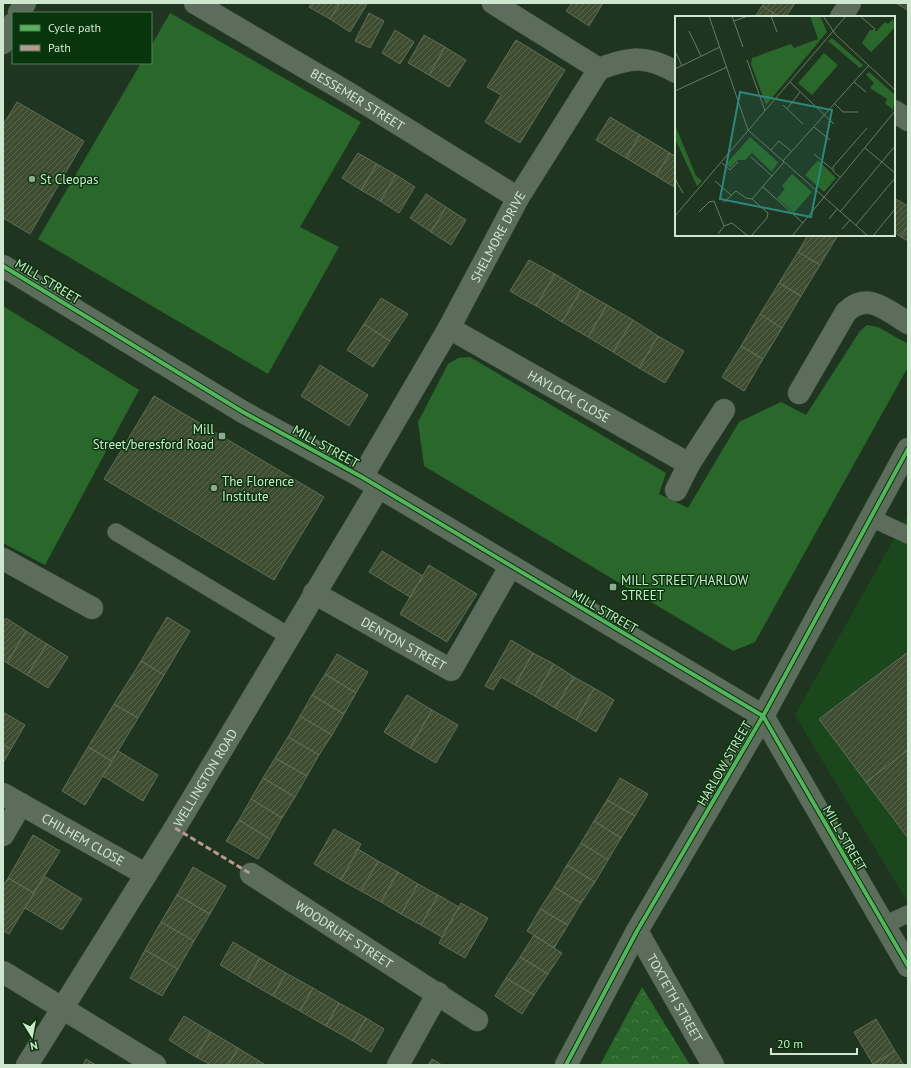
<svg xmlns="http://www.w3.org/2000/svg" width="911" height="1068" font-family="'PT Sans',sans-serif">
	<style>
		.built { fill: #1b471c }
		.grass { fill: #29682a }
		.forest { fill: url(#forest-crowns) }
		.building { fill: url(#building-hatch); stroke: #5f6d58 }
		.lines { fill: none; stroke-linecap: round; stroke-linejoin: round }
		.lane-casing { stroke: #3f503f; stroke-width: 18 }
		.street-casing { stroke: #3f503f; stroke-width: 23 }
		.lane { stroke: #5c6d5b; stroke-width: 17 }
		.street { stroke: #5c6d5b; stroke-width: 22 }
		.quiet { stroke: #b69a8f; stroke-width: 3; stroke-dasharray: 6 3; stroke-linecap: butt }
		.cycleway-casing { stroke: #09350c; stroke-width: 6 }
		.cycleway { stroke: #56b35d; stroke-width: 4 }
		.poi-dot { fill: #92a991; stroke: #09350c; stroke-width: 1.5 }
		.labels { text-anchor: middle; stroke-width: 3; stroke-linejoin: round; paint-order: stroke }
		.street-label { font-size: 13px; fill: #d0e7cf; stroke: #09350c }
		.poi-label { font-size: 13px; fill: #d0e7cf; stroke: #09350c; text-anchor: start }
		.inset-road { fill: none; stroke: #667c65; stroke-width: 1 }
		.view { fill: #2c877d; fill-opacity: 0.15; stroke: #2c877d; stroke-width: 2 }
		.inset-edge { fill: none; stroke: #d0e7cf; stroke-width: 2 }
	</style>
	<defs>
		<pattern id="forest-crowns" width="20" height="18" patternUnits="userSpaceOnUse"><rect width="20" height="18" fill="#29682a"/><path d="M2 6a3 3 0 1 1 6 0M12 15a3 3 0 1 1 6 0" fill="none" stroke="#477e48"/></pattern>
		<pattern id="building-hatch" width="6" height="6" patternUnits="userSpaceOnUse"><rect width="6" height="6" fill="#3e4d31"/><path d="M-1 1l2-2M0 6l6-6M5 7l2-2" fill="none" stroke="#59674e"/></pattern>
	</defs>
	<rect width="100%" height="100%" fill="#1f351f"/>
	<path class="built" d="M908,514V903L795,715Z"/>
	<path class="grass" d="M170,13L361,122L300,227L339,247L268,374L38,239L141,63H151V46Z
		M3,306L139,390L45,565L3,543Z
		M867,325L878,327L908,344V367L755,642L733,651L424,466L418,422L448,364L458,358L470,357L666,473L659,494L688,508L739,422L781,402L806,415L860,331Z"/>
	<path class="forest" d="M642,987L690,1065H600Z"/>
	<path class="building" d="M312,3H340L330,19L309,7Z
		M340,3L367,4L350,32L330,19Z
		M572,3H603L589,26L566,11Z
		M764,3H795L786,17H780L762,6Z
		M896,3H908V9L907,10Z
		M762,6L780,17H755Z
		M369,13L384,21L370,48L355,41Z
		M395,30L414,42L400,64L382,53Z
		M424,35L445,47L429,75L408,63Z
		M516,40L565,70L520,143L485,122L501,95L487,87Z
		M445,47L466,60L449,87L429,75Z
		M17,102L84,141L30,234L3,218V125Z
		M610,117L640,135L626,158L596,140Z
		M640,135L670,153L656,176L626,158Z
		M358,153L377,164L361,190L342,178Z
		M670,153L676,157V188L656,176Z
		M377,164L396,175L380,201L361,190Z
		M396,175L415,187L399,213L380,201Z
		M426,194L446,207L431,232L410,218Z
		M894,198L908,206V226L901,237L894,232Z
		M446,207L466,220L451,245L431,232Z
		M908,226V241L901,237Z
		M808,235H838L820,265L798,252Z
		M798,252L820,265L801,296L779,283Z
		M529,260L555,274L536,306L510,291Z
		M555,274L581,290L562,322L536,306Z
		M779,283L801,296L782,328L760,314Z
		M581,290L607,305L588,337L562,322Z
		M381,298L408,314L390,341L364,324Z
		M607,305L633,320L613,352L588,337Z
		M760,314L782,328L763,359L741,346Z
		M633,320L658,336L639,368L613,352Z
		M364,324L390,341L373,367L347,350Z
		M658,336L684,351L665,383L639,368Z
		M741,346L763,359L744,391L722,377Z
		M320,365L368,395L349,426L301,396Z
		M154,396L324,497L274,580L104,479Z
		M382,551L423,576L410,597L369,572Z
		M429,565L477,594L447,642L400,614Z
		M167,617L190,631L164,675L141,661Z
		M6,618L26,631L7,663L3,660V622Z
		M26,631L47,644L27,675L7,663Z
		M511,640L533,653L515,685L501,677L493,690L485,686Z
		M47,644L68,657L48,688L27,675Z
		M908,652V750L866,782L819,719Z
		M533,653L554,664L535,696L515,685Z
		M337,654L368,672L356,693L325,674Z
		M141,661L164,675L138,718L114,704Z
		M554,664L574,677L555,708L535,696Z
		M325,674L356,693L344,714L312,695Z
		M574,677L594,688L576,720L555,708Z
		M594,688L614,700L596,732L576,720Z
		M312,695L344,714L332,735L300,716Z
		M407,695L432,710L410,748L384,732Z
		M114,704L138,718L112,761L88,747Z
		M432,710L458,725L436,763L410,748Z
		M3,712L25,725L11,749L3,745Z
		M300,716L332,735L319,755L288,737Z
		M288,737L319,755L307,776L275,758Z
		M3,745L11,749L3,763Z
		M88,747L112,761L85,805L62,791Z
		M908,750V838L866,782Z
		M118,751L158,775L143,801L103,776Z
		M275,758L307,776L295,797L263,778Z
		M263,778L295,797L282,818L251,799Z
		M620,778L648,794L635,816L607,800Z
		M251,799L282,818L270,839L239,820Z
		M607,800L635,816L621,838L594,821Z
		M239,820L270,839L258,859L226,841Z
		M594,821L621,838L608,860L581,843Z
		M334,829L361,844L341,880L314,864Z
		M33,835L60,851L34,893L8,878Z
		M581,843L608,860L595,882L567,865Z
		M358,849L378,861L361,891L341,880Z
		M378,861L398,872L381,902L361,891Z
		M567,865L595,882L581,903L554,887Z
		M193,867L226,886L210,914L177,895Z
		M398,872L418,884L401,914L381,902Z
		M44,876L82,899L62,930L25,908Z
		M8,878L34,893L9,934L3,931V886Z
		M418,884L438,895L421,925L401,914Z
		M554,887L581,903L568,925L540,909Z
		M177,895L210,914L194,941L161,922Z
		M438,895L459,907L442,937L421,925Z
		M461,903L488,918L465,958L439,943Z
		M540,909L568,925L554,948L527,931Z
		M161,922L194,941L178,969L145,950Z
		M534,935L562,953L548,974L520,957Z
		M233,942L260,958L247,981L220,965Z
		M145,950L178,969L162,996L130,978Z
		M520,957L548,974L534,995L506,978Z
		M260,958L286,973L273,996L247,981Z
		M286,973L313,988L300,1011L273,996Z
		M506,978L534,995L522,1014L495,996Z
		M313,988L339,1003L326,1026L300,1011Z
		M339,1003L366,1018L353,1041L326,1026Z
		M184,1016L211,1032L196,1057L169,1040Z
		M366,1018L384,1029L371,1052L353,1041Z
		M876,1019L895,1051L873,1064L854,1032Z
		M211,1032L238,1048L228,1065H211L196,1057Z
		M238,1048L264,1064V1065H228Z
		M895,1051L904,1065H874L873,1064Z
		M86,1059L96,1065H83Z
		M432,1059L442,1065H428Z"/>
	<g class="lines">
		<defs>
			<path id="lane" d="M871,518L908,535
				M116,532L289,636
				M884,925L908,914"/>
			<g id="street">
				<path id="s1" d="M195,3L350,94L518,198"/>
				<path d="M493,3L599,69"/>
				<path d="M19,13L25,3"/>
				<path d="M841,17L850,3"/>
				<path d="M3,43L13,24"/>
				<path d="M894,111L908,120"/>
				<path d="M3,266L243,412L362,477L763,716L908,966"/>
				<path id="s2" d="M449,328L689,464"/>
				<path d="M799,393L846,312C868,291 886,310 908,323"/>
				<path id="s3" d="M362,477L449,328L518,198L599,69C631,57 646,55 676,72"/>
				<path d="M676,490L689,464L724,410"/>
				<path d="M3,559L92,608"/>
				<path id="s4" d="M314,593L451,670L510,567"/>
				<path id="s5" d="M3,794L145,874"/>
				<path d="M3,835L21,804"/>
				<path id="s6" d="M251,874L477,1020"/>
				<path id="s7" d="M637,931L713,1065"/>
				<path d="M3,972L155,1065"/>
				<path id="s8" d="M27,1065L175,828L378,488"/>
				<path d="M398,1065L438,993"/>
				<path d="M566,1065L637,931L763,716L908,449"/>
			</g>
		</defs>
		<use href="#lane" class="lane-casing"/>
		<use href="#street" class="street-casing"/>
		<use href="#lane" class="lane"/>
		<use href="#street" class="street"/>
		<path class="quiet" d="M175,828L251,874"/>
		<defs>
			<path id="cycleway" d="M3,266L243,412L362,477L763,716L908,966
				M566,1065L637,931L763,716L908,449"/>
		</defs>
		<use href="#cycleway" class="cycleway-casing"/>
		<use href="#cycleway" class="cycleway"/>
	</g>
	<g class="poi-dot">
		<circle cx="32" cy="179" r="4"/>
		<rect x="218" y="432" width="8" height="8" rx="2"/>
		<circle cx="214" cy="488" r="4"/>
		<rect x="609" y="583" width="8" height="8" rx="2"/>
	</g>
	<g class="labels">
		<g class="street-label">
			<text dy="5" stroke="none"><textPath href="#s1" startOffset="189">BESSEMER STREET</textPath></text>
			<text dy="5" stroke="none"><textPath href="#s3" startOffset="276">SHELMORE DRIVE</textPath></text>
			<text transform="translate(48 281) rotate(31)" y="5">MILL STREET</text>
			<text dy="5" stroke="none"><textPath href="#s2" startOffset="138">HAYLOCK CLOSE</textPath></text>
			<text transform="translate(326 446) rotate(29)" y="5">MILL STREET</text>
			<text transform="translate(605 611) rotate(30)" y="5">MILL STREET</text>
			<text dy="5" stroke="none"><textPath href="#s4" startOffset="103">DENTON STREET</textPath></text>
			<text transform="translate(724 763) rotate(-60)" y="5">HARLOW STREET</text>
			<text dy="5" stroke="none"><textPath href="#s8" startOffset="338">WELLINGTON ROAD</textPath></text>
			<text transform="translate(845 838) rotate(60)" y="5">MILL STREET</text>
			<text dy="5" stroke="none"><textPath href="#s5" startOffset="92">CHILHEM CLOSE</textPath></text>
			<text dy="5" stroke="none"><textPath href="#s6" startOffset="111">WOODRUFF STREET</textPath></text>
			<text dy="5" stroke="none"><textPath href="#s7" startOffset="77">TOXTETH STREET</textPath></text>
		</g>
		<g class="poi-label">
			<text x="40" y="184">St Cleopas</text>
			<text x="214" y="434" text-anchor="end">Mill<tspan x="214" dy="15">Street/beresford Road</tspan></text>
			<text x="222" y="486">The Florence<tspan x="222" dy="15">Institute</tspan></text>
			<text x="621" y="585">MILL STREET/HARLOW<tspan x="621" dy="15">STREET</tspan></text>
		</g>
	</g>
	<g transform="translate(675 16)">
		<rect width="220" height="220" fill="#1f351f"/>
		<path d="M195,14L202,15L210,22L196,36L187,27ZM157,22L188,49L185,52L153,25ZM149,37L163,49L137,79L123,67ZM194,56L220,79L218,94L210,87L212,83L195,72L199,67L191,59ZM0,109L21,160L27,165L22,170L0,123ZM75,121L103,146L97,156L77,137L70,144H63L55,152L51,148ZM143,144L161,162L149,176L130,159ZM117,158L137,176L119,197L102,182L110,173L107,170Z" fill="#29682a"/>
		<path d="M135,0H145L152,16L91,89L76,48L77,42L110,30L116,28L119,32L143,23Z" fill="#29682a"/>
		<path d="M218,3L220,11L210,22L202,15L210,6L213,8Z" fill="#29682a"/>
		<path class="inset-road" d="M34,0L73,114L193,220M57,0L68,31M96,0L102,16M148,0L161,19L220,74M185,0L200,13L198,15M59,5L73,0M14,15L26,40M1,37L7,50M72,44L90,95M0,53L45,31M115,66L159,108M179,66L191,76M0,75L52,51M160,88L168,96H183M108,89L128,108M112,93L125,76M139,111L155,124M190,132L220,157M96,134L104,125L116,135M139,138L157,153M76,141L97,160M108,145L194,49M47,147L55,154L63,146M166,162L158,155V151L192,112M0,163L8,177M40,165L56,179M88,171L128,207M49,186L61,175L71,182L77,183L109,146M24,196L34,186L39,185L49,210M165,196L220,130M0,200L171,0M154,203L162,193M181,209L220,162M167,213L175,204M43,218L49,210L57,207L73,220M76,220L92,202L93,197L77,183M117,220L220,95M198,220L220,193"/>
		<path class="view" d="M65,76L157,94L136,201L45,183Z"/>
		<rect width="220" height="220" class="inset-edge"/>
	</g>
	<rect width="911" height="1068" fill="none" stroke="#d0e7cf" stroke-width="8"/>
	<rect x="12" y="12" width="140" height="52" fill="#09350c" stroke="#597c5a"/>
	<rect x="20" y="25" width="20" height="6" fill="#56b35d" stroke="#597c5a"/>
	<text x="48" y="32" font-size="12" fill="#d0e7cf">Cycle path</text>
	<rect x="20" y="45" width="20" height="6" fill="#b69a8f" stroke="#597c5a"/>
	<text x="48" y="52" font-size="12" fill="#d0e7cf">Path</text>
	<g transform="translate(32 1036) rotate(169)" stroke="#09350c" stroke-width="3" paint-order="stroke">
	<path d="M0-3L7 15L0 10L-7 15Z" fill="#d0e7cf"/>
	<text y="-6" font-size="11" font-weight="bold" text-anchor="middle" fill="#d0e7cf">N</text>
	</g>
	<path d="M771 1048v6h86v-6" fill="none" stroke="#d0e7cf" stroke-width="2"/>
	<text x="777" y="1048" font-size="12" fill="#d0e7cf" stroke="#09350c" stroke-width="3" paint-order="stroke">20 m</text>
</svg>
